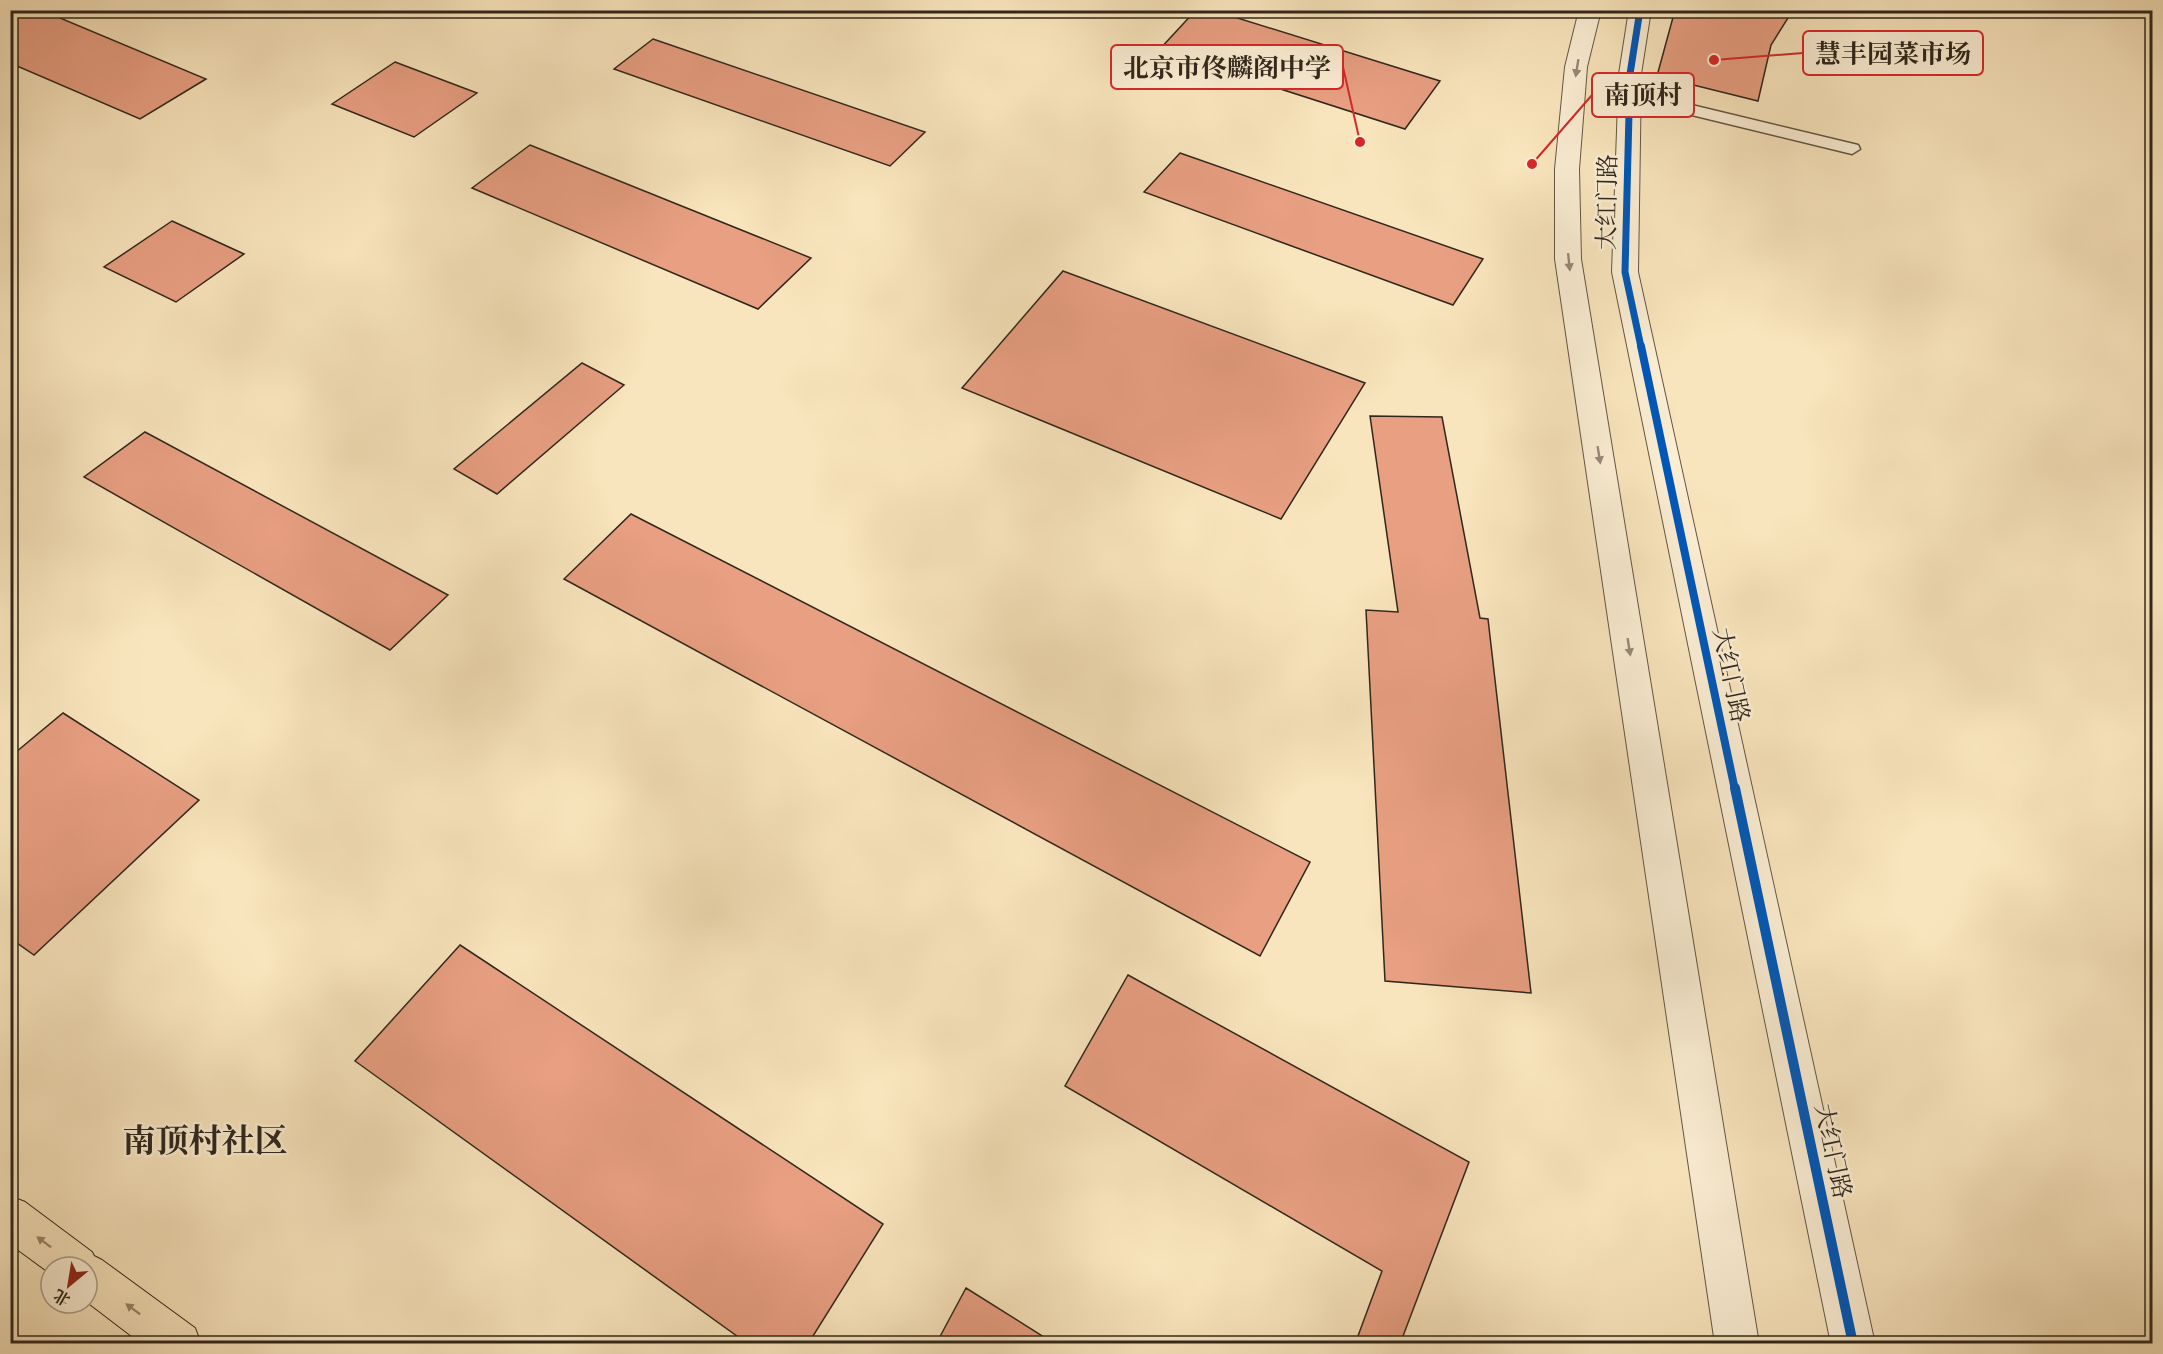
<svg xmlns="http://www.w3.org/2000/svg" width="2163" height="1354" font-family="'Libre Bodoni','Noto Serif SC',serif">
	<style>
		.building { fill: #e89f82; stroke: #30271c; stroke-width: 1.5 }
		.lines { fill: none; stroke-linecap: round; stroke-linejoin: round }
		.service-casing { stroke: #625644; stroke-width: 3 }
		.tertiary-casing { stroke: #625644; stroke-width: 2 }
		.primary-casing { stroke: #30271c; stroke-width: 2 }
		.service { fill: #fbeed4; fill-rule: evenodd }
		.tertiary { fill: #fbeed4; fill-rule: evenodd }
		.primary { fill: #f9e5bd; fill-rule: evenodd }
		.cycleway-far2-casing { stroke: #fbeed4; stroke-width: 10 }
		.cycleway-far1-casing { stroke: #fbeed4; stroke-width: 12 }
		.cycleway-casing { stroke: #fbeed4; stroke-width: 14 }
		.cycleway-far2 { stroke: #0057b8; stroke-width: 7 }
		.cycleway-far1 { stroke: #0057b8; stroke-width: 8 }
		.cycleway { stroke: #0057b8; stroke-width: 10 }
		.oneway { fill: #968a78 }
		.oneway2 { fill: #94866c }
		.labels { text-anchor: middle; stroke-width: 5; stroke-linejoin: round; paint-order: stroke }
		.street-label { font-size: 24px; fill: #30271c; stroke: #fbeed4 }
		.near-quarter-label { font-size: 33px; font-weight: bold; fill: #30271c; stroke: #fbeed4 }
		.leader { fill: none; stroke: #d62828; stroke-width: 2 }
		.callout-dot { fill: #d62828; stroke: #fbeed4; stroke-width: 2 }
		.callout { fill: #fbeed4; stroke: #d62828; stroke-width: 2 }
		.callout-label { font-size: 26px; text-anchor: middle; font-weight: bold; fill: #30271c }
	</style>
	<rect width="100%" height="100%" fill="#f9e5bd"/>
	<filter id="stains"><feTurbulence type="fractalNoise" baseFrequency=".00333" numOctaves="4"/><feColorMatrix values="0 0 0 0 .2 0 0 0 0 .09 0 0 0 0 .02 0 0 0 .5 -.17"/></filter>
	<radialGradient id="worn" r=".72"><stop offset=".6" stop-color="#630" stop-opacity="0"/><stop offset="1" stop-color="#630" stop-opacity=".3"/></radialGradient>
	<path class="building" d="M10,10H41L206,79L140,119L10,63Z
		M1196,10H1212L1440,81L1405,129L1159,50Z
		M1675,10H1793L1771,45L1758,101L1657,76Z
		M653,39L925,132L890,166L614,69Z
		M395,62L477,93L414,137L332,104Z
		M530,145L811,258L758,309L472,188Z
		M1180,153L1483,259L1453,305L1144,192Z
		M172,221L244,254L176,302L104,267Z
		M1063,271L1365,383L1281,519L962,388Z
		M582,363L624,385L497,494L454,469Z
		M1370,416L1442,417L1480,618L1488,619L1531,993L1385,981L1366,610L1398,612Z
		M145,432L448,595L390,650L84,477Z
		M631,514L1310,862L1260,956L564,579Z
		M63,713L199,800L34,955L10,938V757Z
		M460,945L883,1224L808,1344H748L355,1061Z
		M1128,975L1469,1162L1400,1344H1355L1382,1271L1065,1086Z
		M966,1288L1055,1344H936Z"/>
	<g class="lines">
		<defs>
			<path id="service" d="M1667,99L1858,145L1860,149L1852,154L1667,109L1629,110L1621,105L1629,100Z"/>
			<path id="tertiary" d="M1579,10H1601L1587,67L1579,169L1581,259L1759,1344H1715L1555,259V169L1565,67Z
				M1629,10H1651L1641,74L1638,272L1875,1344H1831L1612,272L1619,74Z"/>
			<path id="primary" d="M10,1196L25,1202L92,1252L94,1256L102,1260L195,1328L201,1344H142L87,1302V1267H51V1274L10,1244Z"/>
		</defs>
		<use href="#service" class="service-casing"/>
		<use href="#tertiary" class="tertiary-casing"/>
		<use href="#primary" class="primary-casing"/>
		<use href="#service" class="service"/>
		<use href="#tertiary" class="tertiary"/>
		<use href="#primary" class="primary"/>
		<defs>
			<path id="cycleway-far2" d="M1640,10L1630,74L1625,272L1641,347"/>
			<path id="cycleway-far1" d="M1641,346L1735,790"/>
			<path id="cycleway" d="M1735,788L1853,1344"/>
		</defs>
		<use href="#cycleway-far2" class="cycleway-far2-casing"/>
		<use href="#cycleway-far1" class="cycleway-far1-casing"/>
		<use href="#cycleway" class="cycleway-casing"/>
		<use href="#cycleway-far2" class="cycleway-far2"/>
		<use href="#cycleway-far1" class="cycleway-far1"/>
		<use href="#cycleway" class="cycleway"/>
	</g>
	<defs><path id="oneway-solid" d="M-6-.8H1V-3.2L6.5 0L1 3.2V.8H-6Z" transform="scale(1.5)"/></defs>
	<g class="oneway">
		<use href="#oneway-solid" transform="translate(1577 68) rotate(99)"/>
		<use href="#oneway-solid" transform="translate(1569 262) rotate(84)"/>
		<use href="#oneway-solid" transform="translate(1599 455) rotate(81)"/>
		<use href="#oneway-solid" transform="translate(1629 647) rotate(81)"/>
	</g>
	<g class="oneway2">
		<use href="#oneway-solid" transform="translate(44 1242) rotate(-143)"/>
		<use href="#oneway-solid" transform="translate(133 1309) rotate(-143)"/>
	</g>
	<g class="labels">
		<g class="street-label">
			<text transform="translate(1607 202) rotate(-89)" y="8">大红门路</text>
			<text transform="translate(1731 675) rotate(78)" y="8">大红门路</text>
			<text transform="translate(1833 1151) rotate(78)" y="8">大红门路</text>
		</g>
		<g class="near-quarter-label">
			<text x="205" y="1152">南顶村社区</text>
		</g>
	</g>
	<path class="leader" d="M1714 60L1803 53M1360 142L1343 67M1532 164L1592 95"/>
	<g class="callout-dot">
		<circle cx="1714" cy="60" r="6"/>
		<circle cx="1360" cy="142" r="6"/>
		<circle cx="1532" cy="164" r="6"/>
	</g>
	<g class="callout">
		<rect x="1803" y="31" width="180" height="44" rx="6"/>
		<rect x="1111" y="45" width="232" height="44" rx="6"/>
		<rect x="1592" y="73" width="102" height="44" rx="6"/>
	</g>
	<g class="callout-label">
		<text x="1893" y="63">慧丰园菜市场</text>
		<text x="1227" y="77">北京市佟麟阁中学</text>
		<text x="1643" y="104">南顶村</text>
	</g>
	<rect width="2163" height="1354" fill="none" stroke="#f9e5bd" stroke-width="36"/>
	<rect x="12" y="12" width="2139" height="1330" fill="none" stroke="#30271c" stroke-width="3"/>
	<rect x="18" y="18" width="2127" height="1318" fill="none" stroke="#30271c" stroke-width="1.5"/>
	<g transform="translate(69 1285) rotate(210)"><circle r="28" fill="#fbeed4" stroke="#aa9e8a" stroke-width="1.5"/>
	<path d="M0-4.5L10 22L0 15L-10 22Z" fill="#8f2418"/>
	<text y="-9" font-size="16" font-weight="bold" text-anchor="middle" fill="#30271c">北</text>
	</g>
	<rect width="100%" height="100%" filter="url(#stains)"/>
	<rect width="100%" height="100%" fill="url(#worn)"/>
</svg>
